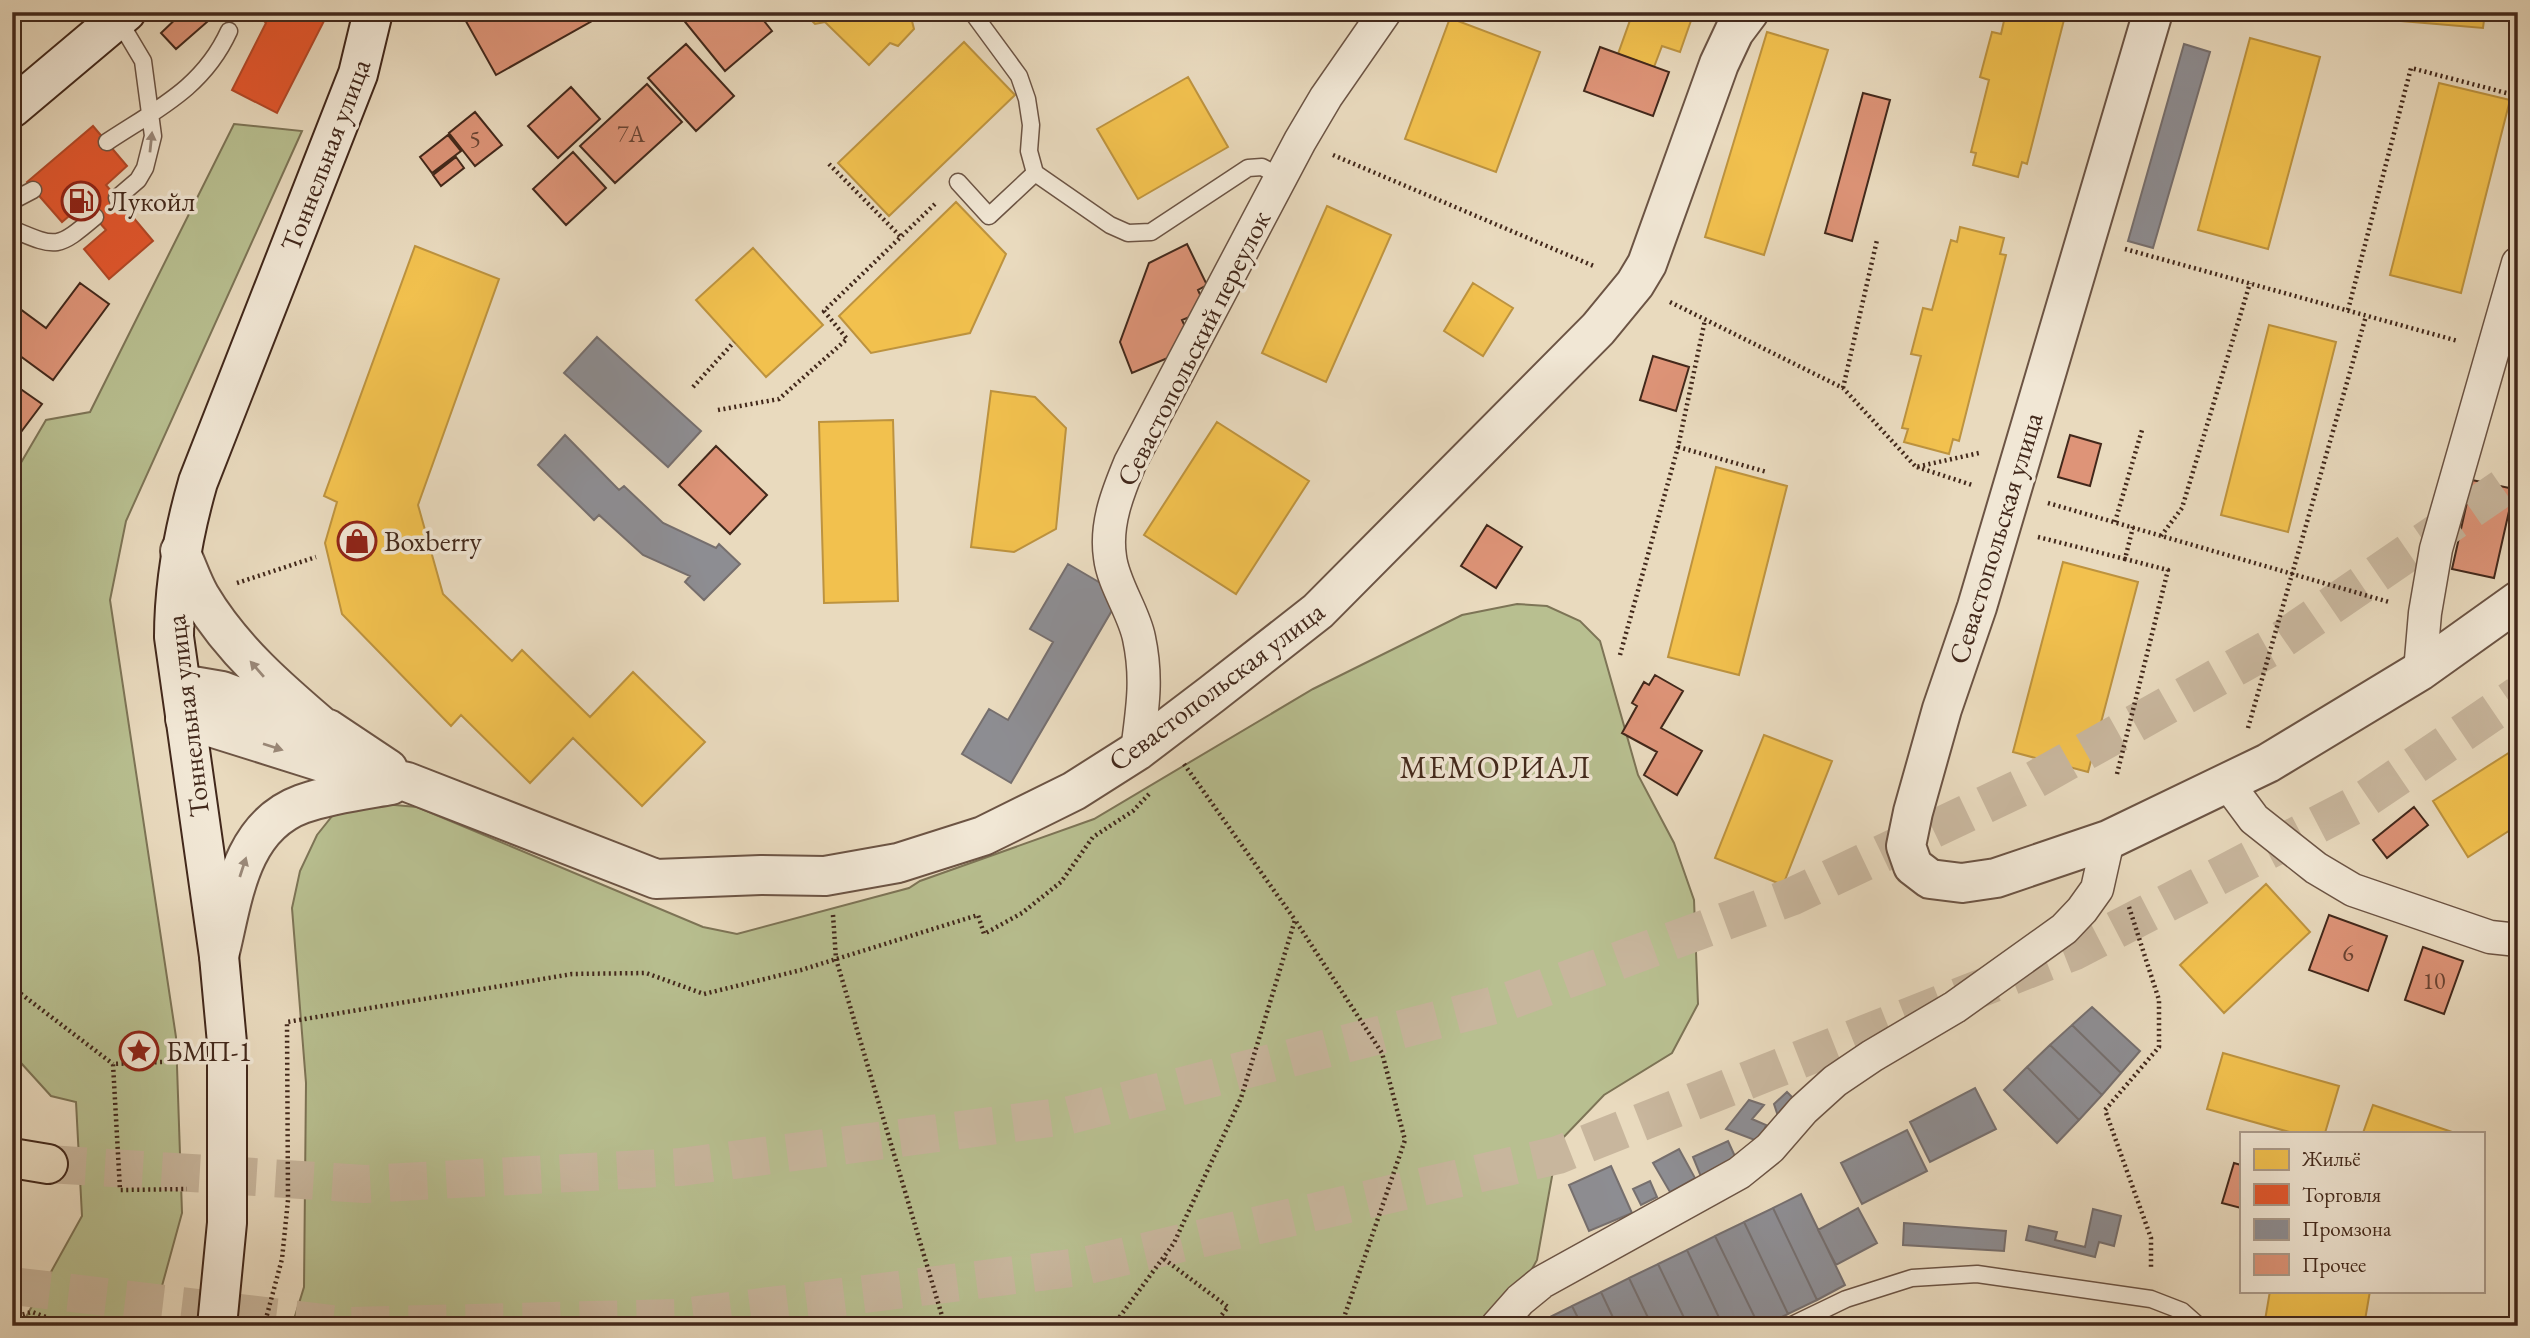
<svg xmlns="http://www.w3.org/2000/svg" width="2530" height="1338" font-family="'EB Garamond',serif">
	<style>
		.green { fill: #b8bf90; stroke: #7d7456; stroke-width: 2 }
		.homes { fill: #f2c14e; stroke: #bd933f; stroke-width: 2 }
		.shops { fill: #e4572e; stroke: #b34928; stroke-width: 2 }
		.industry { fill: #8d8d92; stroke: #766f6e; stroke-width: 2 }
		.building { fill: #de9478; stroke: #42281b; stroke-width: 2 }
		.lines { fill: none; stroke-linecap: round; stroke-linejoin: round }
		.primary-tunnel { stroke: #c8b69d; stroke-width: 38; stroke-dasharray: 38 19; stroke-linecap: butt }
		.service-casing { stroke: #6c5444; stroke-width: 19 }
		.minor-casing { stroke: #6c5444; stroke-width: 35 }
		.tertiary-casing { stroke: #6c5444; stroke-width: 42 }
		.secondary-casing { stroke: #42281b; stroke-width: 42 }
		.primary-casing { stroke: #42281b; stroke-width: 42 }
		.path { stroke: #42281b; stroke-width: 4.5; stroke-dasharray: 2 3.5; stroke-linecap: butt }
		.service { stroke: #f1e7d5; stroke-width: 16 }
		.minor { stroke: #f1e7d5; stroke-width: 32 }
		.tertiary { stroke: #f1e7d5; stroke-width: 38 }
		.secondary { stroke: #f1e7d5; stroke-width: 38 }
		.primary { stroke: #e9dabe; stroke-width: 38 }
		.oneway { fill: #9a8878 }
		.labels { text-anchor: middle; stroke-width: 7; stroke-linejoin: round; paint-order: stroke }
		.number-label { font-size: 24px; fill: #694332 }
		.street-label { font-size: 28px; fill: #42281b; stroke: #f1e7d5 }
		.poi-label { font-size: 28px; fill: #42281b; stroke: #f1e7d5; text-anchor: start }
		.neighbourhood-label { font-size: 30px; letter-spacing: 2px; fill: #42281b; stroke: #f1e7d5 }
	</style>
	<rect width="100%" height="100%" fill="#e9dabe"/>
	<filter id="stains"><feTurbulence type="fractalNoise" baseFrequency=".00286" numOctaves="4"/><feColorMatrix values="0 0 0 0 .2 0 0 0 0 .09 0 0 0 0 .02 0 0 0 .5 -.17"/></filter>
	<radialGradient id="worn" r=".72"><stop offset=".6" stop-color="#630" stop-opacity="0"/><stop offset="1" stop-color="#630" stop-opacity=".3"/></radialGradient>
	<path class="green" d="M234,124L302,131L126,521L110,600L176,1037L182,1213L151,1326H21L82,1216L76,1102L51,1096L12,1053V478L46,420L90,412Z
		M1517,604L1547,606L1580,621L1600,641L1638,775L1674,843L1694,900L1698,1004L1672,1053L1604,1095L1558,1143L1537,1260L1500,1326H292L304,1287L306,1083L292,908L300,871L317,835L333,815L361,802L417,807L703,927L737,934L909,888L920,881L1094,819L1313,689L1462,615Z"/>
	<path class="homes" d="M803,12H921L912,21L914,29L898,46L890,43L869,65L825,22L815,24Z
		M1633,12H1694L1680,52L1662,46L1654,67L1618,54Z
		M2006,12H2066L2027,164L2022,162L2018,177L1973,165L1976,153L1971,152L1989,80L1980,77L1992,32L2001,34Z
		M2391,12H2485L2483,28L2390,20Z
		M1450,18L1540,52L1496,172L1405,139Z
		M1767,32L1828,50L1764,255L1705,237Z
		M2250,38L2320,57L2268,249L2198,230Z
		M964,42L1015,95L889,216L838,163Z
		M1188,77L1228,147L1138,199L1097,129Z
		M2439,83L2510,100L2461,293L2390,275Z
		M956,202L1006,254L970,333L871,353L839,316Z
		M1327,206L1391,235L1326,382L1262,353Z
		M1960,227L2004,238L2000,254L2006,255L1959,441L1953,439L1949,454L1904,442L1908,429L1902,428L1921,356L1911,354L1923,308L1932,310L1951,240L1957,242Z
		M415,246L499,279L418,505L443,594L512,661L522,650L590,717L633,672L705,742L642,806L573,738L530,783L461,715L451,726L342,614L325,543L337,502L324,496Z
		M753,248L823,325L766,377L696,300Z
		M1473,283L1513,308L1483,356L1444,331Z
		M2269,325L2336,342L2288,532L2221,515Z
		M991,391L1035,397L1066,428L1056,529L1014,552L971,547Z
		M893,420L898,601L824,603L819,422Z
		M1217,422L1309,481L1236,594L1144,535Z
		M1716,467L1787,486L1739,675L1668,657Z
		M2063,562L2138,582L2088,772L2013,752Z
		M1764,735L1832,761L1783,885L1715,858Z
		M2518,747V825L2468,857L2433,801Z
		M2266,884L2310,932L2224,1013L2180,965Z
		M2223,1053L2339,1086L2325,1133H2293L2207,1109Z
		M2373,1105L2455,1133H2363Z
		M2270,1291H2370L2364,1326H2264Z"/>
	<path class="shops" d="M256,12H315L324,21L277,113L232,90L266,23Z
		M93,126L127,166L106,185L153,241L109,279L84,249L106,230L83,204L62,222L27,182Z"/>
	<path class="industry" d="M2184,44L2210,52L2153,248L2128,241Z
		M597,337L701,431L668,467L564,373Z
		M565,435L619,490L624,486L663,523L716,548L719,544L740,564L704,600L685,582L690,576L643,555L599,515L594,520L538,465Z
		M1068,564L1121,595L1011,783L962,754L989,709L1008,720L1053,642L1030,629Z
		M2092,1007L2140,1051L2121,1073L2072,1025Z
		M2072,1025L2121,1073L2102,1095L2050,1045Z
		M2050,1045L2102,1095L2079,1120L2027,1067Z
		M2027,1067L2079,1120L2057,1143L2004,1090Z
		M1975,1088L1996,1129L1930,1162L1910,1122Z
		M1787,1092L1796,1101L1778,1116L1774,1104Z
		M1749,1100L1764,1105L1752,1119L1766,1125L1760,1142L1726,1129Z
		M1907,1130L1927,1171L1862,1204L1841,1163Z
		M1728,1141L1738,1163L1702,1179L1693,1157Z
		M1679,1149L1695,1178L1670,1192L1653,1163Z
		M1611,1166L1632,1213L1589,1231L1569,1185Z
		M1650,1181L1657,1197L1641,1205L1633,1189Z
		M1801,1194L1845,1285L1817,1300L1773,1208Z
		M1773,1208L1817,1300L1788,1314L1744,1222Z
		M1858,1208L1877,1243L1836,1265L1818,1230Z
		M2093,1209L2121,1216L2114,1246L2099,1242L2095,1257L2026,1240L2029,1226L2057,1232L2055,1240L2085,1247Z
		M1744,1222L1788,1314L1763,1326H1759L1715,1236Z
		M1904,1223L2006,1231L2004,1251L1903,1245Z
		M1715,1236L1759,1326H1723L1687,1250Z
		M1687,1250L1723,1326H1688L1658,1264Z
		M1658,1264L1688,1326H1652L1629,1278Z
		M1629,1278L1652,1326H1617L1601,1292Z
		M1601,1292L1617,1326H1582L1572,1306Z
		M1572,1306L1582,1326H1545L1542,1321Z"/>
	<path class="building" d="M183,12H198L207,22L176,49L161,33Z
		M470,12H608L496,75L463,16Z
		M677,12H757L772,31L725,71Z
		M686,44L734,96L696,131L648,78Z
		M1600,47L1669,72L1653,116L1584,91Z
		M647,84L682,122L615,183L580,146Z
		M571,87L600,119L558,158L528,126Z
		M1863,93L1890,100L1852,241L1825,233Z
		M475,112L502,145L475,166L449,133Z
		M448,135L461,151L432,173L420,157Z
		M573,152L606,188L566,225L533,189Z
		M456,157L464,168L441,186L433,175Z
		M1187,244L1207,285L1198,290L1202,299L1197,314L1182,320L1189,335L1182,352L1132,373L1120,342L1149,263Z
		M80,283L109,304L53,380L12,350V303L46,328Z
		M1653,356L1689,367L1676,411L1640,400Z
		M12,383L42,404L12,444Z
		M2070,435L2101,444L2090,486L2058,477Z
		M716,446L767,495L730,534L679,485Z
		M2472,480L2514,489L2494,578L2452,569Z
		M1487,525L1522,547L1496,588L1461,566Z
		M1655,675L1683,691L1661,728L1702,751L1677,795L1644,775L1657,752L1622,733L1637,706L1632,703L1644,682L1649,685Z
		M2414,807L2428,825L2387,858L2373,840Z
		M2329,915L2387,936L2368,991L2309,970Z
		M2423,947L2463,961L2444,1014L2405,1000Z
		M2234,1163L2241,1165V1208L2222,1203Z"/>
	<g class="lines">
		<path class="primary-tunnel" d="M48,1164L365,1184L681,1167L1066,1116L1503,1003L1791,897L2020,788L2268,649L2518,477
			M12,1286L349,1326L675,1318L1079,1267L1558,1155L2075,951L2361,802L2518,695"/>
		<defs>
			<path id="service" d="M972,12L1019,76L1027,99L1031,125L1029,151L1035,173L1110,225L1128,233L1151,232L1248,168L1262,167L1281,177
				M107,142C157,109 203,88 229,31
				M958,182L989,216L1035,173
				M117,198L138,180L145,168L153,136L143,61L118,19
				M12,201L33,190
				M12,229C57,248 57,249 95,217
				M1790,1326L1846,1299L1912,1278L1977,1274L2151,1299L2182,1311L2199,1326"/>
			<path id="minor" d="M2420,671L2425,613L2436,549L2518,263
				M1137,751C1142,711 1148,680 1139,638C1134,612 1113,584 1110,557C1105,524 1118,492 1130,463L1300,141L1326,97L1385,12
				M2228,784L2254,819L2316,868L2353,890L2490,937L2518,940
				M1497,1326L1520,1300L1542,1282L1739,1173L1770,1148L1803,1110L1835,1081L1872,1056L1955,1007L2064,929L2082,910L2097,889L2108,840"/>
			<path id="tertiary" d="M2153,12L1977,607L1942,709L1913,812L1906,846L1913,866L1930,879L1962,883L1996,878L2108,840L2268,763L2420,671L2518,601
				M180,551C187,566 192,582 200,596C232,650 280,691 327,731L328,729L388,769
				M181,684L222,691L299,720
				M185,719L325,763L407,782L656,879L761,875L825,876L898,863L983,836L1074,791L1137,751L1212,694L1318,611L1598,329L1635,284L1647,264L1719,64L1734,32L1749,12
				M219,956C233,900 239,827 302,804C330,794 362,790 391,785"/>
			<path id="secondary" d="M12,108L126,12
				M217,1326L227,1223V1043L219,956L174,637C174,583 183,534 198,482L358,74L373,12"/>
			<path id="primary" d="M12,1158L48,1164"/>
		</defs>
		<use href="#service" class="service-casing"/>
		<use href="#minor" class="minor-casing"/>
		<use href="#tertiary" class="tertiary-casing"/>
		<use href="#secondary" class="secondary-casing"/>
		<use href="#primary" class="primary-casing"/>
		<path class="path" d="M1333,155L1596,267
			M829,164L901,237
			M2125,249L2458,341
			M1670,302L1843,388L1916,467L1979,453
			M2348,310L2411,68L2514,95L2518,90
			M693,387L734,342
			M1843,388L1877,240
			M718,410L779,399L847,339L824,311L937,202
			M1678,447L1767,472
			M1917,467L1972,485
			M2048,503L2389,602
			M2115,522L2142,430
			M2161,536L2182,508L2250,283
			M2038,537L2125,559
			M237,583L316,557
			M1620,655L1678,447L1705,320
			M2510,657L2518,670
			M2248,728L2366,316
			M1184,764L1295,920
			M2117,774L2168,570L2125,559L2133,527
			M2129,907L2159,1000V1047L2105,1110L2151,1238V1269
			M833,915L836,959L945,1326
			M12,987L113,1064
			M184,1061L113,1064L120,1190L187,1189
			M1164,1259L1228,1307L1213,1326
			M12,1317L32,1312L71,1326
			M264,1326L282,1259L288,1200L287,1022L572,974L646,973L704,994L801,970L978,915L984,934L1022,913L1061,882L1093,837L1133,811L1151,792
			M1113,1326L1174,1243L1241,1098L1295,920L1382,1053L1405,1140L1341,1326"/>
		<use href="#service" class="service"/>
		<use href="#minor" class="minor"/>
		<use href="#tertiary" class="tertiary"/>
		<use href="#secondary" class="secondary"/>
		<use href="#primary" class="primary"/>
	</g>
	<defs><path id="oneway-solid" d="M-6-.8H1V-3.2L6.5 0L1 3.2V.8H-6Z" transform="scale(1.75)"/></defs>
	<g class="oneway">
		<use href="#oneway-solid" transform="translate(151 142) rotate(-84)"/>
		<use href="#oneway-solid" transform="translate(257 669) rotate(-131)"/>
		<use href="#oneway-solid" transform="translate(273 747) rotate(18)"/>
		<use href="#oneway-solid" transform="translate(243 867) rotate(-72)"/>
	</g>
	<defs>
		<symbol id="fuel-ring" viewBox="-11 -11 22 22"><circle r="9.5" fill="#f1e7d5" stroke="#8f2418" stroke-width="1.5"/><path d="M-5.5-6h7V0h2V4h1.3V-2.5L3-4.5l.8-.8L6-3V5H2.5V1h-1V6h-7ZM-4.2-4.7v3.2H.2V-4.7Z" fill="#8f2418"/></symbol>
		<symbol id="shop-ring" viewBox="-11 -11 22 22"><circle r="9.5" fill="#f1e7d5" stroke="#8f2418" stroke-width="1.5"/><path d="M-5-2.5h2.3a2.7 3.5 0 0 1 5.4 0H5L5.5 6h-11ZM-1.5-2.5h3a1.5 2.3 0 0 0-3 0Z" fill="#8f2418"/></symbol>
		<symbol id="sight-ring" viewBox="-11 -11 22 22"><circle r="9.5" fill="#f1e7d5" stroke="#8f2418" stroke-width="1.5"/><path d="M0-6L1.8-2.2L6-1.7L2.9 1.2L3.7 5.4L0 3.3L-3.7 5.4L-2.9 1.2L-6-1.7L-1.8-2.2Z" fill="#8f2418"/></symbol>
	</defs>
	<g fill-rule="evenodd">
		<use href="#fuel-ring" x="59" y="179" width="44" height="44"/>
		<use href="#shop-ring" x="335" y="519" width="44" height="44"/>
		<use href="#sight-ring" x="117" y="1029" width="44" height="44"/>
	</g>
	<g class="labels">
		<g class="number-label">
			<text x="631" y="142">7А</text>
			<text x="475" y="147">5</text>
			<text x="2348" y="961">6</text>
			<text x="2434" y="989">10</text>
		</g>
		<g class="street-label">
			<text transform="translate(325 155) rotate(-69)" y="10">Тоннельная улица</text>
			<text transform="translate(1193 348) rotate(-63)" y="10">Севастопольский переулок</text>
			<text transform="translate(1995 538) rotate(-73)" y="10">Севастопольская улица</text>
			<text transform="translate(1216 686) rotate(-37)" y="10">Севастопольская улица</text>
			<text transform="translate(187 716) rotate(-97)" y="10">Тоннельная улица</text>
		</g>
		<g class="poi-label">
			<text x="108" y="211">Лукойл</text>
			<text x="384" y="551">Boxberry</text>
			<text x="166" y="1061">БМП-1</text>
		</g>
		<g class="neighbourhood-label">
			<text x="1496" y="778">МЕМОРИАЛ</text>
		</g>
	</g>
	<rect width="2530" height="1338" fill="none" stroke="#e9dabe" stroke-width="42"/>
	<rect x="14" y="14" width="2502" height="1310" fill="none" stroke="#42281b" stroke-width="3.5"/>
	<rect x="21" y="21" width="2488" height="1296" fill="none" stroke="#42281b" stroke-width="2"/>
	<rect x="2240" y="1132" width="245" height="161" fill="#f1e7d5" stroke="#ab9b8b" stroke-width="2"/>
	<rect x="2254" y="1149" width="35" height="21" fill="#f2c14e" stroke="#ab9b8b" stroke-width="2"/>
	<text x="2302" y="1166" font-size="21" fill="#42281b">Жильё</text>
	<rect x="2254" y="1184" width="35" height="21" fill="#e4572e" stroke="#ab9b8b" stroke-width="2"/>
	<text x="2302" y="1202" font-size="21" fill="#42281b">Торговля</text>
	<rect x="2254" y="1219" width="35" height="21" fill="#8d8d92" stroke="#ab9b8b" stroke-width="2"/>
	<text x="2302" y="1236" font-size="21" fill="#42281b">Промзона</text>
	<rect x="2254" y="1254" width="35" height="21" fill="#de9478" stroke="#ab9b8b" stroke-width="2"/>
	<text x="2302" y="1272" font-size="21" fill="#42281b">Прочее</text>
	<rect width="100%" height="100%" filter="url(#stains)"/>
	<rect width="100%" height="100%" fill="url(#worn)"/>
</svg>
